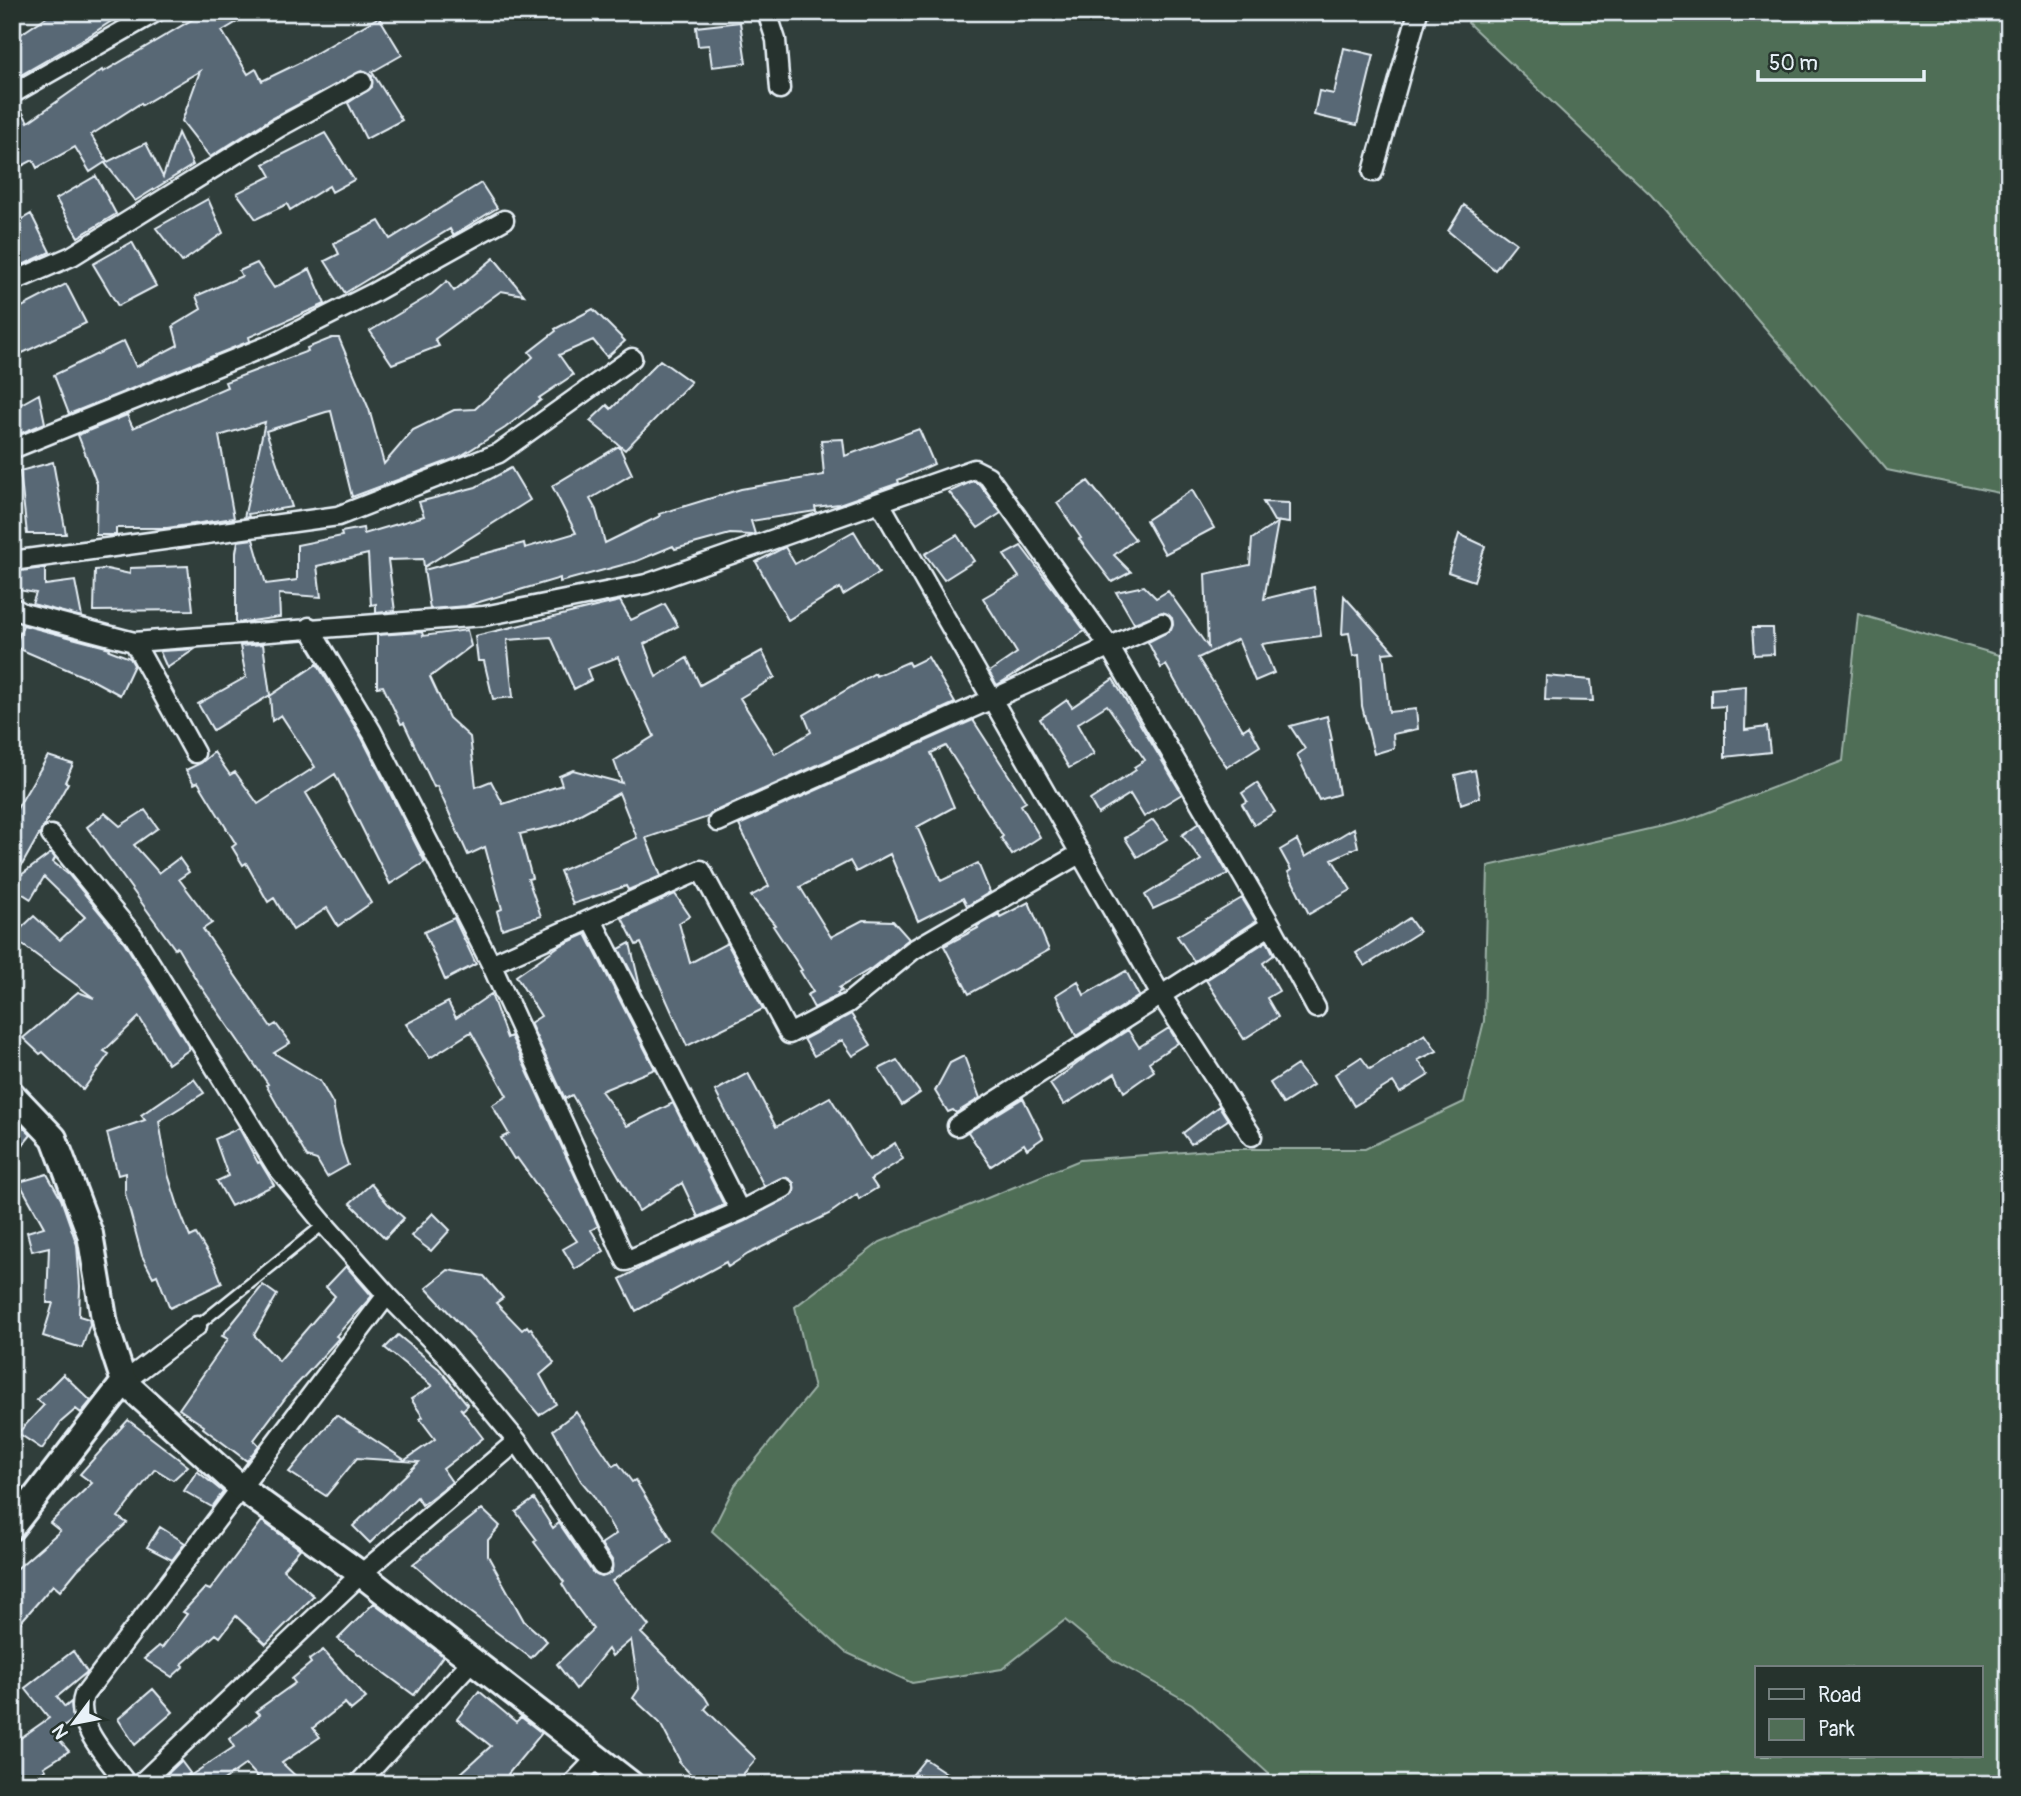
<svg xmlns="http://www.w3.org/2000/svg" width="2021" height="1796" font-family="Pangolin,sans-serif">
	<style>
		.green { fill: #506e56; stroke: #9cb0a7; stroke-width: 2; fill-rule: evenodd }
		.building { fill: #586875; stroke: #e8f1f8; stroke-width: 2 }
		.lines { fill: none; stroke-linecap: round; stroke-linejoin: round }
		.lane-casing { stroke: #e8f1f8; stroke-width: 14 }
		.street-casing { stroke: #e8f1f8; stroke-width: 23 }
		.secondary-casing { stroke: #e8f1f8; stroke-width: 30 }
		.lane { stroke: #26332d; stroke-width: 9 }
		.street { stroke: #26332d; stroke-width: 18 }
		.secondary { stroke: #26332d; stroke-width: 24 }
	</style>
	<rect width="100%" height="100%" fill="#303e3b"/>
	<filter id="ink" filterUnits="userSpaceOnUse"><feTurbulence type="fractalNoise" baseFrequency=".0143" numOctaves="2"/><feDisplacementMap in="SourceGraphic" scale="14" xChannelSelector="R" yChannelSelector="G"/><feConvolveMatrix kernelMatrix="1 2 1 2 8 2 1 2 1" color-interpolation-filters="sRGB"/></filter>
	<g filter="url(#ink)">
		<path class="green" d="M1472,12H2009V495L1887,470L1651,195L1468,23Z
			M1858,614L2009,658V1784H1280L1192,1704L1113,1660L1065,1620L1002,1669L912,1683L845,1652L712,1531L735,1485L814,1389L795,1307L880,1242L1080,1160L1223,1149H1365L1464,1102L1484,1021L1488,866L1688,820L1843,761ZM1757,1668H1981V1756H1757Z"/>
		<path class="building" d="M54,12H125L92,34L12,80V40Z
			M205,12H254L222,31L248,74L256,69L262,81L297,64L379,17L402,55L372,72L402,120L366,139L348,103L372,87V76L362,71L272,118L210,157L182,121L200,71L142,105L141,103L91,135L107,161L90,172L75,147L37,168L33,160L12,171V105L18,104L28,122L102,70L103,72Z
			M740,22L746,63L712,67L709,45L698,46L696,27Z
			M1344,48L1374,55L1357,125L1314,115L1319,91L1334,94Z
			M178,133L193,165L135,201L105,163L146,143L163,177Z
			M325,133L354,180L332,192L329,186L290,210L287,204L256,219L237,193L271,176L264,164Z
			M96,176L116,214L78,237L56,199Z
			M481,183L497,208L453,235L450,229L345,293L325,261L339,254L334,243L379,221L390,239Z
			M208,199L223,233L182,262L156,228Z
			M1464,205L1516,243L1495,270L1448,231Z
			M31,214L50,252L12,270V225Z
			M132,242L156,286L118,306L93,264Z
			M494,258L524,295L501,291L435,339L439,346L392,364L370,331L432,294L447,281L454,291Z
			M257,263L274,288L310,269L325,304L249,337L250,341L69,414L54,375L124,341L136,367L178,345L173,326L201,309L196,296L242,276L239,271Z
			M66,284L86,323L12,358V312Z
			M593,309L625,341L607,357L593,340L559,355L573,375L539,398L541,400L505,428L459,457L352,497L331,411L326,412L266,431L292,507L248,514L249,517L244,518L265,422L219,436L234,518L167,528H116V535H96L97,484L78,435L127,415L133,428L227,387L225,382L308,351L307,348L332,338H339L369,409L384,464L413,430L454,410L475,409L533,357L529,352L556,331L555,329Z
			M660,360L691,382L625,450L590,421L607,405L611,409Z
			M39,394L45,423L12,437V409Z
			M919,429L934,464L898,480L899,483L839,504L815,507L816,511L751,521L755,534L751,535L730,534L675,549L673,546L637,561L560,582V578L466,606L430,609L424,570L524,543L525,548L576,533L552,486L619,446L632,474L590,499L596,510L605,543L660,516L659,514L741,489L824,475L821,440L843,439L845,456Z
			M53,462L66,534H27L20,471Z
			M511,468L530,500L424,567L423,559L388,560L395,611L376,613V604L371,605L368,554L317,566L321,597L279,594L280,617L236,623V552L238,541L253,539L266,584L297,580V545L342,536L341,532L363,528L364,534L424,516L419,502L476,487Z
			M973,481L980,485L1001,513L978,528L949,492Z
			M1088,481L1135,539L1114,555L1131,572L1112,582L1079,539L1081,538L1057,503Z
			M1192,490L1214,528L1165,554L1146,520Z
			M1263,502L1289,503V523L1274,521Z
			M1278,522L1264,599L1314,587L1321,636L1262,644L1274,673L1255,681L1238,639L1198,658L1243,730L1249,726L1260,746L1227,767L1208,740L1166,665L1161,668L1148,642L1171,630L1173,625L1172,618L1162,612L1134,623L1116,592L1144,586L1156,598L1168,591L1208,647L1205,574L1250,565L1252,539Z
			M854,531L879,573L843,595L840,588L788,620L756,562L785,547L795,564Z
			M1459,534L1485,546L1474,581L1448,572Z
			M957,535L974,561L944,580L925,554Z
			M1021,546L1085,631L997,685L989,672L1017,653L983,598L1019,577L1004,555Z
			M188,566L193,610L94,611L95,570L107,569L130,574V568Z
			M45,568V585L75,581L82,617L32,604L36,593L12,589V572Z
			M1344,596L1394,652L1383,653L1389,712L1416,709L1418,729L1393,734L1394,748L1374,754L1362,706L1359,655L1353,656L1349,633L1342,634Z
			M620,601L631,620L665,604L678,626L644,644L656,677L687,658L700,685L762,651L775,677L740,698L775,754L811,732L804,715L875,673L876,676L908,662L910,666L928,657L955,703L713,812L708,817L646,838L661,876L628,890L626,886L573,904L560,871L637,838L619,793L560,825L520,834L532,878L528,879L541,916L502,929L497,911L502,909L485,847L468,855L437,786L434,787L404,723L401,724L383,686L377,687V635L422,632L423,636L467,630L471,646L430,677L449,718L470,737L476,787L491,781L503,804L562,785L559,776L573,770L622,783L614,761L654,736L618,657L587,669L591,680L574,689L551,637L507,640L513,697L493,699L484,661H478L475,636Z
			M23,625L110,648L109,650L130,658L134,665L120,695L94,681L15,647Z
			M1752,628H1773L1774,654L1754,655Z
			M263,644L270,695L213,730L198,704L246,677L240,646Z
			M195,649L167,668L160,652L162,651Z
			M317,664L362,738L425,862L390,884L335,774L306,793L371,903L338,926L327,908L293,930L274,898L268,902L246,863L243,865L232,847L236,844L198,782L194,784L186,770L201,763L214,752L230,775L235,772L258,804L315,767L281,715L272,721L270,696Z
			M1546,676L1591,680L1593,701L1545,700Z
			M1113,679L1182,794L1144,817L1130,794L1098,814L1090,800L1136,770L1134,767L1145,760L1107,705L1077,724L1094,754L1069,768L1040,719L1067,700L1072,707Z
			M1746,686L1745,730L1767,727L1770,752L1725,757V706L1711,707V689Z
			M1327,716L1332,740H1330L1339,794L1319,800L1297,755L1305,749L1290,726Z
			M973,720L1026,802L1021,805L1040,837L1012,855L1001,838L1003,836L946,746L931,753L954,807L917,827L941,881L978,863L990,892L967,906L963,898L918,921L890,854L856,872L850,861L800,887L831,937L863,920L893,921L909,939L872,968L839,988L842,991L837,993L839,995L814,1008L807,995L813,992L800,971L802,970L773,926L775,925L751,896L769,886L739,825Z
			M48,756L73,764L65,782L68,783L13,881L51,853L55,858L53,862L69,875L124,942L190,1049L168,1064L139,1017L104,1051L109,1054L83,1090L43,1052L40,1054L23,1038L78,992L94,998L12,937L34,916L60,940L85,917L44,877L31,899L12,887V817Z
			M1475,770L1480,797L1461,804L1455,775Z
			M1257,783L1275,812L1254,825L1242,804L1247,801L1242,793Z
			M145,810L158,828L134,845L159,873L179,858L189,872L179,879L212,923L203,929L271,1027L276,1024L290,1043L274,1053L320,1081L333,1104L341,1144L348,1165L327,1177L317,1160L307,1157L266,1085L268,1084L197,981L177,947L175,949L87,827L105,813L120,826Z
			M1153,820L1167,839L1137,857L1125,838Z
			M1199,823L1228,874L1153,909L1145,895L1201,860L1182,835Z
			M1354,828L1358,847L1332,859L1351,890L1309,914L1288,872L1291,870L1280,850L1297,840L1305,857Z
			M675,894L690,916L679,923L690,963L727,943L763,1009L687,1046L641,943L636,945L622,918Z
			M1242,898L1256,921L1194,961L1177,936Z
			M1029,902L1049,950L969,994L944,946L978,928L977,926L999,914L1000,917Z
			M454,918L476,964L445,980L424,932Z
			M1409,918L1419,932L1365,966L1356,953Z
			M586,934L655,1069L601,1091L627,1126L673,1103L724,1205L698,1217L682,1183L639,1211L572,1095L565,1099L530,1023L541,1016L516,976L559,946Z
			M1267,941L1274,955L1263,963L1279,991L1267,998L1278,1017L1244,1039L1206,980Z
			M630,943L641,991L619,949Z
			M1126,971L1139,996L1076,1036L1056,995L1078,981L1084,995Z
			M491,994L507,1038L511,1036L598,1226L591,1230L604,1251L575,1269L563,1249L577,1241L517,1158L514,1159L501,1138L509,1134L492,1105L507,1096L471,1032L430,1058L406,1024L448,1002L456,1018Z
			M851,1014L871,1045L853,1056L842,1040L814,1056L804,1039Z
			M1169,1028L1178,1043L1149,1062L1154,1071L1124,1092L1115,1073L1064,1105L1050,1084L1086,1057L1128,1030L1139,1047Z
			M1425,1034L1437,1051L1418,1060L1429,1075L1400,1093L1393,1082L1354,1106L1335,1074L1361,1057L1370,1069Z
			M964,1056L980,1098L956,1113L953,1110L948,1112L935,1091L950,1063Z
			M897,1060L920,1093L902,1105L879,1069Z
			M1297,1065L1313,1085L1283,1104L1270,1083Z
			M748,1073L776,1127L830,1097L869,1160L895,1143L903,1159L871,1179L877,1188L859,1199L857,1194L829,1214L748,1254L728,1267L726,1262L636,1311L620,1279L648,1264L745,1221L794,1193V1183L785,1177L764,1186L715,1091Z
			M194,1079L204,1093L159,1121L168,1174L179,1209L190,1237L196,1234L215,1265L222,1283L170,1308L157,1275L153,1277L142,1256L125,1193V1173L118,1175L107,1133L145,1120L141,1115Z
			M1023,1098L1043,1138L1027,1149L1024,1144L991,1166L968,1132Z
			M1219,1106L1228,1120L1191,1144L1183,1133Z
			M12,1116L31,1135L12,1158Z
			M239,1128L258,1163L260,1162L274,1185L231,1206L217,1181L228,1176L215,1139Z
			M47,1174L61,1199L77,1245L80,1286L79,1316L89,1319L90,1324L82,1348L43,1336L53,1303H47L49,1247L32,1251L27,1232L44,1227L19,1182Z
			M371,1184L388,1204L404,1218L385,1238L350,1203Z
			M433,1213L450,1230L431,1251L411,1236Z
			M346,1266L372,1296L336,1336L339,1338L290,1392L254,1440L259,1445L247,1461L203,1428L204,1426L179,1409L228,1339L222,1336L263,1285L277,1295L254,1335L279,1361L335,1296L326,1287Z
			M448,1270L484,1276L503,1298L496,1303L522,1330L527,1326L529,1329L531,1328L554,1363L540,1375L556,1404L539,1415L481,1347L426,1288Z
			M398,1335L439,1369L468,1405L463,1410L460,1408L483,1438L443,1469L452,1482L422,1505L417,1497L370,1543L353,1526L419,1462L357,1458L326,1496L289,1472L336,1415L405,1460L435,1439L420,1419L423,1417L411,1399L432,1386L385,1348Z
			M63,1374L91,1401L81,1413L76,1409L61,1422L42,1449L18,1433L44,1405L37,1400Z
			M576,1412L613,1466L618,1463L632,1482L635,1480L672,1540L612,1581L649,1626L641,1633L705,1697L709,1704L705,1709L756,1759L735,1784H700L679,1762L680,1761L660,1723L633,1698L639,1689L631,1640L612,1656L608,1649L576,1689L557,1664L593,1629L575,1605L562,1584L564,1582L534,1542L537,1540L516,1512L534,1499L553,1528L559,1523L593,1573L602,1577L612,1572V1560L601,1544L616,1534L593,1495L581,1481L553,1430Z
			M128,1420L188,1466L173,1480L155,1469L118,1517L127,1523L78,1569L60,1591L53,1585L12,1632V1573L60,1531L50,1523L92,1483L80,1474Z
			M197,1471L223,1492L212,1507L184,1491Z
			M482,1509L500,1526L488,1540V1556L524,1621L547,1641L531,1658L463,1607L413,1564Z
			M262,1521L300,1549L283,1569L314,1596L266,1644L236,1616L220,1637L216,1634L182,1664L184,1666L172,1677L144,1659L159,1646L162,1648L187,1614L183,1612L205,1588L210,1590Z
			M160,1527L185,1543L172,1560L147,1547Z
			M374,1603L443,1656L414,1695L338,1639Z
			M323,1650L366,1698L351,1710L345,1703L313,1728L320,1737L282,1763L304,1784H264L246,1764L218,1784H157L181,1761L190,1773L179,1783L234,1747L229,1739L260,1715L256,1711L295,1683L292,1679L311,1663L309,1660Z
			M73,1651L87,1672L57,1697L65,1707L71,1702L73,1720L54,1734L69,1751L44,1767L46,1770L22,1784L12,1772V1744L49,1718L25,1688Z
			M153,1689L173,1712L135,1745L118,1719Z
			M479,1691L516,1722L521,1717L542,1733L508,1774L516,1784H449L491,1746L457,1719Z
			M925,1759L963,1784H905Z"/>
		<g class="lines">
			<defs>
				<path id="lane" d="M197,1326L324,1224"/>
				<path id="street" d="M767,12L776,40L780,89
					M12,94L156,12
					M1373,172L1418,12
					M12,282L72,256L278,128L362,82
					M12,449L272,344L373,293L504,220
					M880,503L1161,995L1252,1136
					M12,561L338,516L499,453L632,358
					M12,607L23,613L134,642L484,616L646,584L974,469L988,476L1109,646L1271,925L1316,1008
					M309,627L372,732L491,964L626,1261L740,1211L784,1188
					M134,642L195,753
					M718,822L1162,623
					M51,835L133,935L276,1166L324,1224L387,1295L444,1353L517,1441L602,1566
					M592,920L740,1211
					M491,964L701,870L789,1034L848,1003L913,950L1081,853
					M957,1126L1271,925
					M124,1382L197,1326
					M127,1784C110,1761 73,1724 84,1695L387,1295
					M140,1784L361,1574L517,1441
					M358,1784L472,1661
					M572,1784L597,1758"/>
				<path id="secondary" d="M12,1094L54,1138L90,1234L105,1324L124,1382L241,1488L361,1574L631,1784
					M12,1527L124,1382"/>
			</defs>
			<use href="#lane" class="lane-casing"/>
			<use href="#street" class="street-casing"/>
			<use href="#secondary" class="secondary-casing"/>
			<use href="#lane" class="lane"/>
			<use href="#street" class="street"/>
			<use href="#secondary" class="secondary"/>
		</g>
	</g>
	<rect width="2021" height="1796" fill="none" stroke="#26332d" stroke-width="42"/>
	<rect x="21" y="21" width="1979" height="1754" fill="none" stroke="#e8f1f8" stroke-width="2.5" filter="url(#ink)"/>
	<rect x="1755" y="1666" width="228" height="91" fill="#26332d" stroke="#747f7e" stroke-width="2"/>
	<rect x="1769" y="1689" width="35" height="10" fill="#26332d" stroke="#747f7e" stroke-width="2"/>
	<text x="1818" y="1702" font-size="21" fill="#e8f1f8">Road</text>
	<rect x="1769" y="1719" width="35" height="21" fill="#506e56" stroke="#747f7e" stroke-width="2"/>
	<text x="1818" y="1736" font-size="21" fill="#e8f1f8">Park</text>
	<g transform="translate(74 1723) rotate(238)" stroke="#26332d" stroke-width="5" paint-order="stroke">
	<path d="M0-5L12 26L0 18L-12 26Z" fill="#e8f1f8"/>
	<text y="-10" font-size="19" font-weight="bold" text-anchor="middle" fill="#e8f1f8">N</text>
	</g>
	<path d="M1758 70v10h166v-10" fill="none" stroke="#e8f1f8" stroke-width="3.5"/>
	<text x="1769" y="70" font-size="21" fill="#e8f1f8" stroke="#26332d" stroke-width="5" paint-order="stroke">50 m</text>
</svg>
